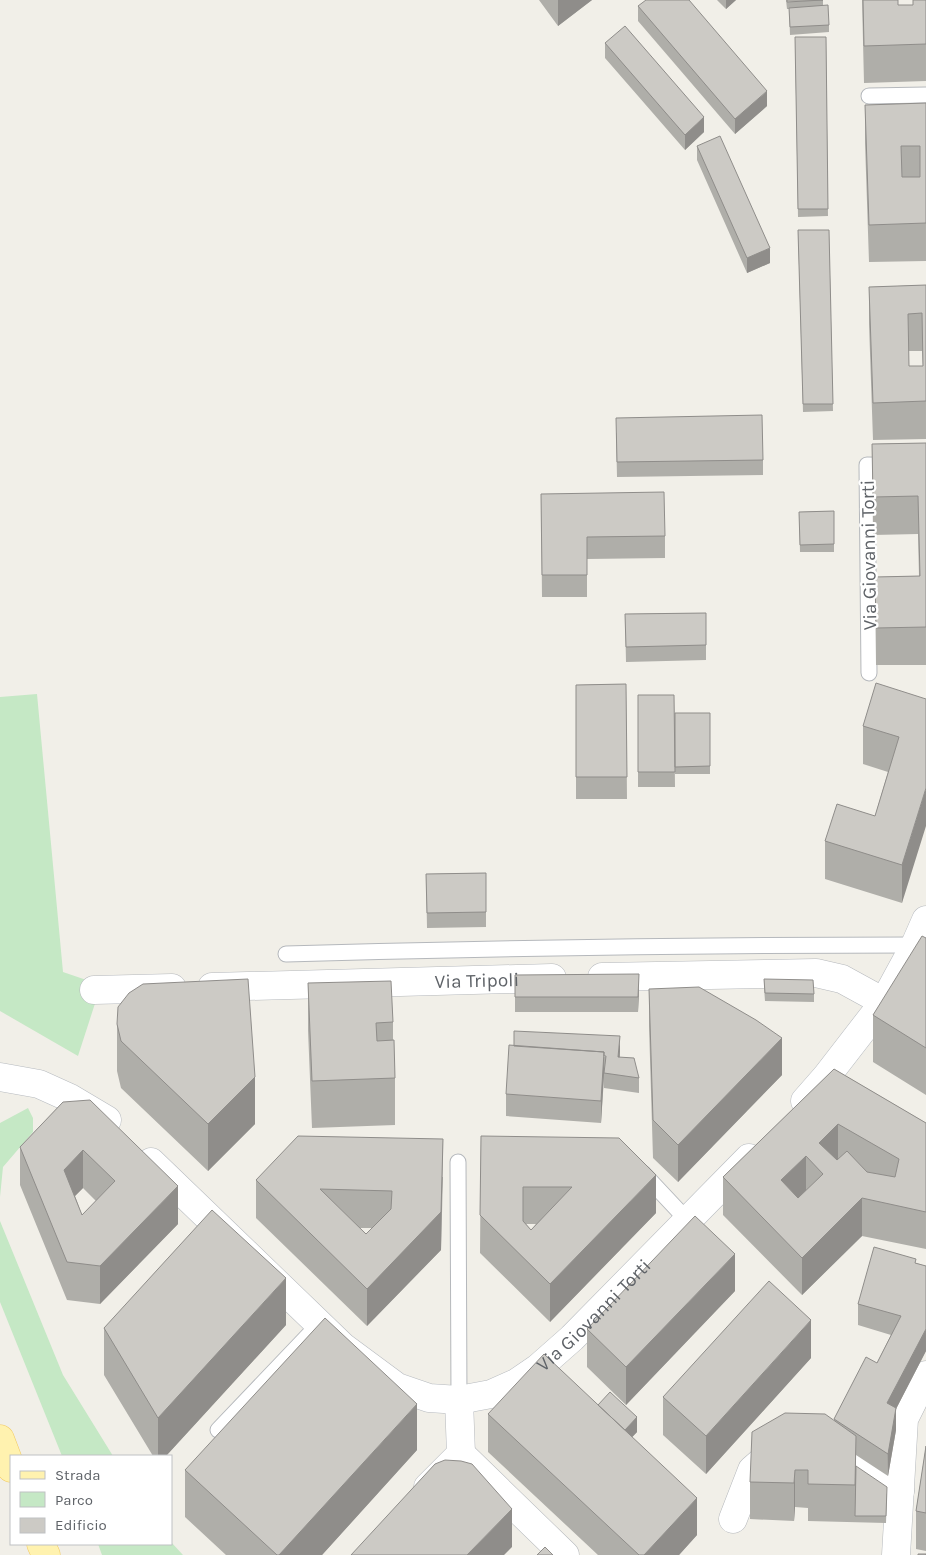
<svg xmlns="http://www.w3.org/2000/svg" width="926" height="1555" font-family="Karla,sans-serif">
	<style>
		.green { fill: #c5e8c5 }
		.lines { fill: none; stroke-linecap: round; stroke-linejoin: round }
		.lane-casing { stroke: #b5b8bc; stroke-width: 17 }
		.street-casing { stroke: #b5b8bc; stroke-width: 29 }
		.secondary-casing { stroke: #b6babf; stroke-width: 29 }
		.primary-casing { stroke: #f2c960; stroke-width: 29 }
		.lane { stroke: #fff; stroke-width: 15 }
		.street { stroke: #fff; stroke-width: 28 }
		.secondary { stroke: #fff; stroke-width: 28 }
		.primary { stroke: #fff2af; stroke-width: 28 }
		.wall { fill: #afaea9; fill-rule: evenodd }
		.shaded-wall { fill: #8f8d8a }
		.building { fill: #cccac5; stroke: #8f8d8a; fill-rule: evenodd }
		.labels { text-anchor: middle; stroke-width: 4.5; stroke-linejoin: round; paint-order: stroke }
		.street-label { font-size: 19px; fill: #5f6368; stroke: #fff }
	</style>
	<rect width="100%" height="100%" fill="#f1efe8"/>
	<path class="green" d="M37,694L63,972L101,985L78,1056L0,1011V697Z
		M28,1108L33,1118V1132L3,1167L0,1197V1123Z
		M0,1221L63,1375L113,1456H62L0,1302Z
		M171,1542L183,1555H102L98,1544H171Z"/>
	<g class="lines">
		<defs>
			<path id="lane" d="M869,96L926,95
				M869,673L867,465L926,466
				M286,954C496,948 705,945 915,945
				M458,1162L459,1400
				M643,1173L688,1221
				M218,1430L319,1324"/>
			<g id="street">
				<path d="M602,977L816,973L842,979L884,1002"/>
				<path id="s1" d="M212,987L552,978"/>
				<path d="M94,990L172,988"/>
				<path d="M825,1444L900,1491"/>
				<path d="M461,1454L565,1555"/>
				<path d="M428,1487L461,1454L459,1400"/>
				<path d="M733,1519L752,1470L776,1449"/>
				<path d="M896,1555L904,1419L926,1375"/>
			</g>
			<g id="secondary">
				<path d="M0,1077L39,1084L70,1098L107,1120"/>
				<path d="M805,1101L826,1077L884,1002L915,945L926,920"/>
				<path id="s2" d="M151,1162L343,1347L397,1387L429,1398L459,1400L491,1394L516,1383L538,1368L572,1338L749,1158"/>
			</g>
			<path id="primary" d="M0,1439L11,1468
				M41,1544L46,1555"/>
		</defs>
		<use href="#lane" class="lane-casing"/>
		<use href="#street" class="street-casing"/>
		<use href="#secondary" class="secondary-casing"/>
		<use href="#primary" class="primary-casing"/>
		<use href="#lane" class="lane"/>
		<use href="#street" class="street"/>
		<use href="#secondary" class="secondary"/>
		<use href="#primary" class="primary"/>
	</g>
	<path class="wall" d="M539,0H592L558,26Z
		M717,0H736L726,9Z
		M786,0H823V6L829,25V32L790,35L789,9H787Z
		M862,0H898V5H913L926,0V81L864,83Z
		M638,6L767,106L735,134L638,21Z
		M795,37H826L828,216L798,217Z
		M605,43L704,132L685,150L605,58Z
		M926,103V261L869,262L865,143V105Z
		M697,146L770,263L747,273L697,160Z
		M798,230H829L833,411L803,412Z
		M926,285V439L873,440L869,324V287ZM908,351H922L923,366H909Z
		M616,433L763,460V475L617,477Z
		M926,443V665H876L875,577L919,576L918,534L873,535L872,444Z
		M541,494L665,536V558L587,559V597H542Z
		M834,511V552H800L799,512Z
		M706,613V660L626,662L625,614Z
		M626,684L627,799H576V685Z
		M638,695H674L675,787H638Z
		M926,699L902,903L825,879V841L875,816L888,772L863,764V726Z
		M675,713H710V774H675Z
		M486,873V927L427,928L426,874Z
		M926,938V1095L873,1062V1015Z
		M515,975L639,989L638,1012H515Z
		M764,979L814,994V1002L765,1001L764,987Z
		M308,983L393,1022V1040L395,1078V1125L312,1128L308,1030Z
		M649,989L782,1075L678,1182L653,1158L649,1026Z
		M117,1024L255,1124L208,1171L121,1088L117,1071Z
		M620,1051V1058L639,1078V1093L604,1088V1078L601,1123L506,1116V1094Z
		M834,1069L926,1123V1249L862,1236L802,1295L723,1215V1177Z
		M63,1102L178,1224L100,1304L67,1300L20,1185V1147ZM83,1188L96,1201L82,1215L75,1196Z
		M481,1136L656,1213L550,1322L480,1253ZM526,1224H536L531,1230Z
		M443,1177L441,1250L367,1326L256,1218V1180ZM360,1228H372L366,1234Z
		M916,1263L926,1266V1351L896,1409V1430L888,1476L856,1455V1467L887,1494L886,1523L808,1521V1508L795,1507L794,1521L750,1519V1482L834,1421V1419L877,1363L891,1335L858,1325V1304Z
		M735,1291L626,1405L587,1367V1329Z
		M286,1325L166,1456H153L104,1375V1328Z
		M811,1358L706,1474L663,1435V1397Z
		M598,1405L637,1432L632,1437L697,1535L679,1555H598L488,1452V1414Z
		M926,1446V1551L916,1549V1511Z
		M417,1450L322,1555H226L185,1517V1470Z"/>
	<path class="shaded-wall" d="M558,0H592L558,26Z
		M726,0H736L726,9Z
		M767,91V106L735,134V119Z
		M704,117V132L685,150V135Z
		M770,248V263L747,273V258Z
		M926,788V826L902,903V865Z
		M639,974V989L638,1012V997Z
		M620,1036V1051L618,1072V1057Z
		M782,1038V1075L678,1182V1145Z
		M604,1052V1073L601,1123V1101Z
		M255,1077V1124L208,1171V1124Z
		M838,1124V1162L819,1143Z
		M443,1139L441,1250L367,1326V1289Z
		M83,1150V1188L64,1207V1170Z
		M806,1156V1194L781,1218V1180Z
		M656,1175V1213L550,1322V1284Z
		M178,1186V1224L100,1304V1266Z
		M862,1198V1236L802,1295V1258Z
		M735,1254V1291L626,1405V1367Z
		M286,1278V1325L166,1456H158V1418Z
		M811,1320V1358L706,1474V1436Z
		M926,1329V1351L896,1409V1430L888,1476L887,1403Z
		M417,1404V1450L322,1555H279Z
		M637,1417V1432L617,1453V1438Z
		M856,1436V1474L855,1516V1485Z
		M795,1470V1507L794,1521V1483Z
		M697,1498V1535L679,1555H644Z
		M512,1509V1547L504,1555H467Z"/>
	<path class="building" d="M646,0H689L767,91L735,119L638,6Z
		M787,0H823L787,2Z
		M863,0H898V5H913V0H926V44L864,46Z
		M828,5L829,25L790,27L789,8Z
		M625,26L704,117L685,135L605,43Z
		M795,37H826L828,209H798Z
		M926,103V223L869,225L865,105ZM901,146H920V177H902Z
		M720,136L770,248L747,258L697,146Z
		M798,230H829L833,404H803Z
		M926,285V401L873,403L869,287ZM922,313L923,366H909L908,314Z
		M762,415L763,460L617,462L616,418Z
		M926,443V627L876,628L875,577L920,576L918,496L873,497L872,444Z
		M664,492L665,536L587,537V575H542L541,494Z
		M834,511V544L800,545L799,512Z
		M706,613V645L626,647L625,614Z
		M876,683L926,699V788L902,865L825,841L837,804L875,816L899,737L863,726Z
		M626,684L627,777H576V685Z
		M638,695H674L675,772H638Z
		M675,713H710V766L675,767Z
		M486,873V912L427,913L426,874Z
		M922,936L926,938V1048L873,1015Z
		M639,974L638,997H515V975Z
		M248,979L255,1077L208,1124L121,1041L117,1024L118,1007L129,993L143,984Z
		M764,979L813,980L814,994L765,993Z
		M391,981L393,1022L376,1023L377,1041L394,1040L395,1078L312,1081L308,983Z
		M699,987L756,1020L782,1038L678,1145L653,1120L649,989Z
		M514,1031L620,1036L618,1057L634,1058L639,1078L604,1073L606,1056H604V1052L514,1046Z
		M509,1045L604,1052L601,1101L506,1094Z
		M834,1069L926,1123V1212L862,1198L802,1258L723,1177ZM838,1124L899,1159L895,1177L867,1172L847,1151L837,1160L819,1143ZM806,1156L823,1174L798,1198L781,1180Z
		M90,1100L178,1186L100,1266L67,1262L20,1147L63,1102ZM83,1150L115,1181L82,1215L64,1170Z
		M298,1136L443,1139L441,1212L367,1289L256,1180ZM320,1189L392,1191L391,1209L366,1234Z
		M481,1136L619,1138L656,1175L550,1284L480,1215ZM523,1187H572L531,1230L523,1221Z
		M212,1210L286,1278L158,1418L104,1328Z
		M695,1216L735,1254L626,1367L587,1329Z
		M874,1247L916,1259L915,1263L926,1266V1329L887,1403L896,1408L888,1454L834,1419L866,1357L877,1363L901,1316L858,1304Z
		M769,1281L811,1320L706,1436L663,1397Z
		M325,1318L417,1404L279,1555H277L185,1470Z
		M544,1354L697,1498L644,1555H639L488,1414Z
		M610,1392L637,1417L625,1430L598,1405Z
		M785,1413L825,1414L856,1436L855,1485L808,1484V1470H795L794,1483L750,1482L752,1432Z
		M926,1446V1513L916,1511Z
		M445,1460L461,1461L472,1464L512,1509L467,1555H351L435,1464Z
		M856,1466L887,1487L886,1516H855Z
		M545,1547L553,1555H537Z
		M918,1554H926V1555H918Z"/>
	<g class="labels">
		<g class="street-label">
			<text transform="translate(868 555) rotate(-91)" y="7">Via Giovanni Torti</text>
			<text dy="7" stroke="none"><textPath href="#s1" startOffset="265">Via Tripoli</textPath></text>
			<text dy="7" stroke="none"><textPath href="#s2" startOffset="561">Via Giovanni Torti</textPath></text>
		</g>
	</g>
	<rect x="10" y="1455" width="162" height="90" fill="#ffffff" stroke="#bfc1c3"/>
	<rect x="20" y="1471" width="25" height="8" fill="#fff2af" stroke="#bfc1c3"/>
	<text x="55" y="1480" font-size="15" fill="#5f6368">Strada</text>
	<rect x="20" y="1492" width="25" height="15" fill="#c5e8c5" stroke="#bfc1c3"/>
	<text x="55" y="1505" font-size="15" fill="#5f6368">Parco</text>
	<rect x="20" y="1518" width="25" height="15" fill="#cccac5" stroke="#bfc1c3"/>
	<text x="55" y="1530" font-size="15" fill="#5f6368">Edificio</text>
</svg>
